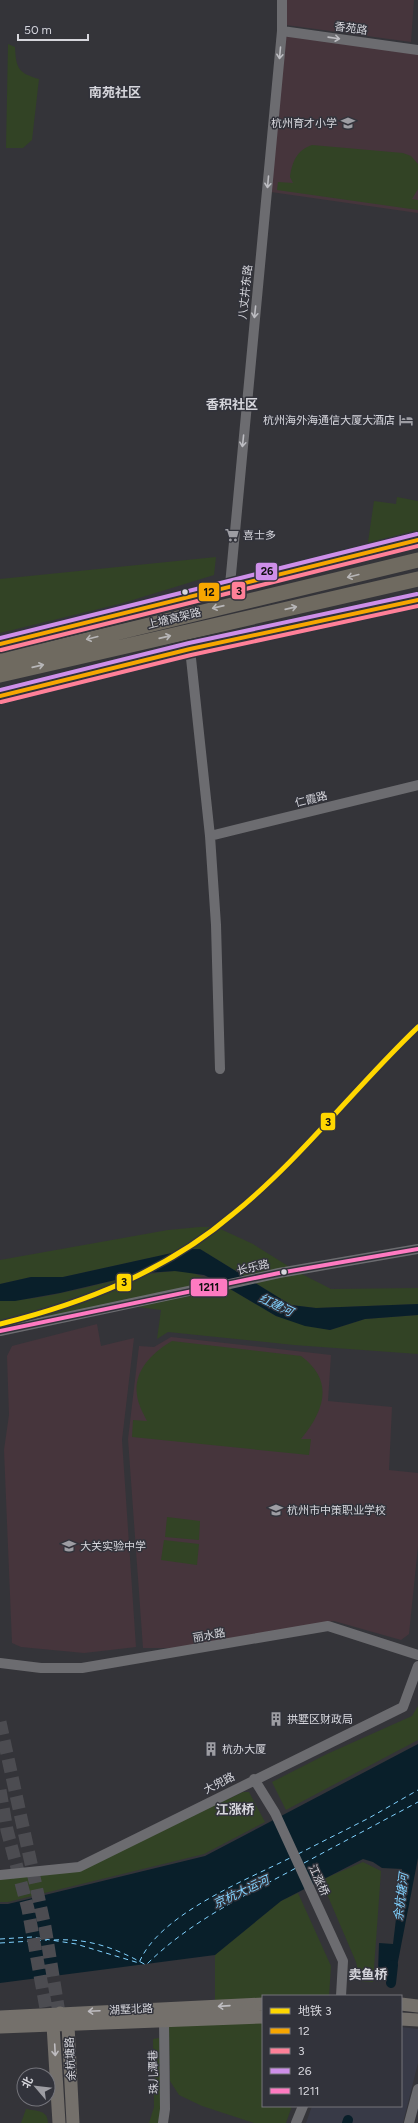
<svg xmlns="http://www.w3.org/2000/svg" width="418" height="2123" font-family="Figtree,'Noto Sans SC',sans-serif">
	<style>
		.built { fill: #383a47 }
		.education { fill: #46353c }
		.green { fill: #324325 }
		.water { fill: #091f2a }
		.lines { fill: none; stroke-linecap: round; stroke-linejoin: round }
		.canal { stroke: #091f2a; stroke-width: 10 }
		.ferry { stroke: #80d2ff; stroke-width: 1; stroke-dasharray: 5 4; stroke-linecap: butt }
		.major-tunnel { stroke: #4c4c51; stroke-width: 13; stroke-dasharray: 13 6; stroke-linecap: butt }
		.minor { stroke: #6c6c70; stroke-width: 10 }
		.major { stroke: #74706b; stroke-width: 13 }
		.highway { stroke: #6f6a60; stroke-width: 15 }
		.bus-1-casing { stroke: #32333b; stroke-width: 7 }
		.bus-2-casing { stroke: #32333b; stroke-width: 7 }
		.bus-3-casing { stroke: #32333b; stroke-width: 7 }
		.bus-4-casing { stroke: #32333b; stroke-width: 7 }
		.bus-1 { stroke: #f7a600; stroke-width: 4 }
		.bus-2 { stroke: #ff8098; stroke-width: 4 }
		.bus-3 { stroke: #ce8fe9; stroke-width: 4 }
		.bus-4 { stroke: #fe7ac1; stroke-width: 4 }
		.metro-1-casing { stroke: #32333b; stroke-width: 8 }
		.metro-1 { stroke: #ffd700; stroke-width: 5 }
		.oneway { stroke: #bcbcc1 }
		.oneway2 { stroke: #b7b6b7 }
		.oneway3 { stroke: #bebcc0 }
		.bus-dot { fill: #d6d6dc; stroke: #32333b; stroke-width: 1.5 }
		.labels { text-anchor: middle; stroke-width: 3; stroke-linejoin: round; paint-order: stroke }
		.street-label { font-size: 11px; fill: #d6d6dc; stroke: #32333b }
		.poi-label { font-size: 11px; fill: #d6d6dc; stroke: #32333b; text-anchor: start }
		.water-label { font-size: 12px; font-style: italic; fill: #80d2ff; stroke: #32333b }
		.quarter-label { font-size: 13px; font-weight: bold; fill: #d6d6dc; stroke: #32333b }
		.line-badge { stroke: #32333b; stroke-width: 1.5 }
		.pale-badge-label { font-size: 11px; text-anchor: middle; font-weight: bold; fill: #111 }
	</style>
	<rect width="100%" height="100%" fill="#343439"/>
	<path class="built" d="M401,2027L418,2029V2063L403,2123H306L312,2106H401Z"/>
	<path class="education" d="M287,0H414L411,42L286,25Z
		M285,36L418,54V213L271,192Z
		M97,1324L101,1346L134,1338L122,1440L136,1647L84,1653L21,1647L12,1643L4,1450L9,1415L7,1356L12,1346Z
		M171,1337L331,1355L328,1401L392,1407L389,1470L418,1473V1546L409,1634L401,1640L334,1621L182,1648H143L128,1439L139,1346L154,1347Z"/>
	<path class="green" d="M8,44L15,47C16,68 18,73 39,79L32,140L23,148H6Z
		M312,145L403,153L411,156L418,164V189L412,199L418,200V210L277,190L278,182L293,183L290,177C292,162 297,150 312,145Z
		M397,497L418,501V533L371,546L368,542L374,501L396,504Z
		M216,557L214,575L123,603L0,633V579Z
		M200,1227H216L253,1244L296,1271L331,1289L418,1288V1304L316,1308L291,1305L200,1249H190L63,1277H31L0,1284V1260L168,1230Z
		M175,1271L190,1272L220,1283L276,1316L330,1330L365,1319L418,1315V1354L294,1345L168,1332L157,1339L161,1310L122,1305L0,1336V1301C59,1300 116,1275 175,1271Z
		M172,1341L301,1356C335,1381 324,1411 301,1439H311L309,1455L132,1437L133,1420L147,1421C143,1413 138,1404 137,1395C133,1371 153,1352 172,1341Z
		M167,1517L200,1521L199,1540L165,1537Z
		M164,1540L199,1544L197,1565L161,1560Z
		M418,1706V1740L286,1810L272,1782L327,1754L412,1716Z
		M243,1792H249L265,1822L204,1854L8,1902H0V1878L78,1870Z
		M363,1862L381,1871L373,1982L360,1981L356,1962L321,1880Z
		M298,1893L331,1966L329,1996H263V2004L215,2007V1955L281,1901Z
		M263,2021V2106H292L286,2123H254L202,2106L179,2095L170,2081L169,2025Z
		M159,2038L161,2109L158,2123H149L154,2107L153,2039Z
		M26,2109C37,2111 48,2110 48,2123H21Z"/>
	<path class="water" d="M190,1249H200L291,1305L316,1308L418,1304V1315L365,1319L330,1330L305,1326L276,1316L220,1283L204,1275L175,1271L145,1273L60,1293L15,1301H0V1284L31,1277H63Z
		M418,1744V1858L395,1977L383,1979L378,1972L379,1943L393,1944L402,1869L382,1868L373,1862L363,1859L281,1901L215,1955L0,1983V1904H8L205,1856Z"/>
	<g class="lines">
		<path class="canal" d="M391,1983L393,1965
			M347,2123L348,2120"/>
		<path class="ferry" d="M298,1854L369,1818L418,1790
			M304,1863L418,1802
			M0,1939L32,1937L76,1944L139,1963C158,1915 246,1880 290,1858
			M54,1940C88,1938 116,1948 146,1965C189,1922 244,1896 296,1868
			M0,1943L47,1940"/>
		<path class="major-tunnel" d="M0,1722L45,1927L61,2025
			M0,1790L7,1830L28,1909L49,2025"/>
		<path class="minor" d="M282,31L418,50
			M230,585L282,31V0
			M190,649L210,836L216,925L220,1069
			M210,836L418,785
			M0,1331L198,1289L212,1288L279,1273L418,1249
			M0,1663L41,1668H82L328,1626L418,1655
			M254,1779L275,1813L343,1961L341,1996
			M0,1875L79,1867L403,1707L418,1666
			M163,2123L165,2109L164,2021
			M296,2123L303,2106
			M409,2123L418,2089"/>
		<path class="major" d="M0,644L418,540
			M0,696L190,649L418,600
			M401,2004L418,2006
			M0,2017L263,2004
			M401,2019L418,2020
			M0,2027L263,2017
			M59,2123L53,2025L60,2013L68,2025L73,2123"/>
		<path class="highway" d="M0,661L418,560
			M0,675L418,579"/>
		<defs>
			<path id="bus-1" d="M0,644L418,540
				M0,696L190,649L418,600"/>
			<path id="bus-2" d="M1,650L418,546
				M1,702L191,655L418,606"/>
			<path id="bus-3" d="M0,638L417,534
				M0,690L189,643L417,594"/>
			<path id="bus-4" d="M0,1331L279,1273L418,1249"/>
		</defs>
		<use href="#bus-1" class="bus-1-casing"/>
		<use href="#bus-2" class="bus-2-casing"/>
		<use href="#bus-3" class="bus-3-casing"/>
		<use href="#bus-4" class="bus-4-casing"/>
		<use href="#bus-1" class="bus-1"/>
		<use href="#bus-2" class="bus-2"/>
		<use href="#bus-3" class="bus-3"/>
		<use href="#bus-4" class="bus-4"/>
		<defs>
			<path id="metro-1" d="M0,1324C85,1303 166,1271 233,1214C301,1159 355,1087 418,1027"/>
		</defs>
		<use href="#metro-1" class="metro-1-casing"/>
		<use href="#metro-1" class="metro-1"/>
	</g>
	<defs><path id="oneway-shaft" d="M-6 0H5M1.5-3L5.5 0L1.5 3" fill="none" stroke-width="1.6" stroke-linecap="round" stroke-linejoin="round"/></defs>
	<g class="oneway">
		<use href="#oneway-shaft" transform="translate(334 38) rotate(8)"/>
		<use href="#oneway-shaft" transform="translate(280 53) rotate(95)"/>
		<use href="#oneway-shaft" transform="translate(268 182) rotate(95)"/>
		<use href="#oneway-shaft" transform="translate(255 312) rotate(96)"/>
		<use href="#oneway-shaft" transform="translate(243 441) rotate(96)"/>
	</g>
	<g class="oneway2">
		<use href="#oneway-shaft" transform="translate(353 576) rotate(166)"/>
		<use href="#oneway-shaft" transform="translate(218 607) rotate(167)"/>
		<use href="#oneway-shaft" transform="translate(291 608) rotate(-13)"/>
		<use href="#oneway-shaft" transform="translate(165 637) rotate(-13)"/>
		<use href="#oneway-shaft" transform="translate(92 638) rotate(166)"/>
		<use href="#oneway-shaft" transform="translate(38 666) rotate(-13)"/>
	</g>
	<g class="oneway3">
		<use href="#oneway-shaft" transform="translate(224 2006) rotate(176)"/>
		<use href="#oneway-shaft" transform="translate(94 2011) rotate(177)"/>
		<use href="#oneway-shaft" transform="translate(55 2050) rotate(87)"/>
	</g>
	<defs>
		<symbol id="school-bare" viewBox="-9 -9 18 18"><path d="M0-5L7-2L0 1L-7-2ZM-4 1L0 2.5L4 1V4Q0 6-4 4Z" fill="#9d9da3" stroke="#32333b" stroke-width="2.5" paint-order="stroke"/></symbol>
		<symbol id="hotel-bare" viewBox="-9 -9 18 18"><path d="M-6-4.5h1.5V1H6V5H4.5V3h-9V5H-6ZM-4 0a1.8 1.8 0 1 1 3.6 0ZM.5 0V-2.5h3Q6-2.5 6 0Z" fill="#9d9da3" stroke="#32333b" stroke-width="2.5" paint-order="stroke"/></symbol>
		<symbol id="supermarket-bare" viewBox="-9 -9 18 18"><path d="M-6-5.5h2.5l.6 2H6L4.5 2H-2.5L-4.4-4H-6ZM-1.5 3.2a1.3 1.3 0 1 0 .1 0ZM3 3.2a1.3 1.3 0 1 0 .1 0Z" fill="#9d9da3" stroke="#32333b" stroke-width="2.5" paint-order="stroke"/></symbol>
		<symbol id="building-bare" viewBox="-9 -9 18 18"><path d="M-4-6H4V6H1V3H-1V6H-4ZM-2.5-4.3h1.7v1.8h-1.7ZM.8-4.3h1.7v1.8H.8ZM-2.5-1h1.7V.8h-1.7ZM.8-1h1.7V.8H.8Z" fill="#9d9da3" stroke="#32333b" stroke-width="2.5" paint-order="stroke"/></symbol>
	</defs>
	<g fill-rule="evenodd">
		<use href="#school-bare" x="338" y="113" width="20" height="20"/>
		<use href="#hotel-bare" x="396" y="410" width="20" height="20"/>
		<use href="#supermarket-bare" x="222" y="525" width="20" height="20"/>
		<use href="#school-bare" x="266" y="1500" width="20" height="20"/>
		<use href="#school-bare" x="59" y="1536" width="20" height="20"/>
		<use href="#building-bare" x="266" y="1709" width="20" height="20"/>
		<use href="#building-bare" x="201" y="1739" width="20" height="20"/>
	</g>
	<g class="bus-dot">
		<circle cx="185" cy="592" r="3.5"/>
		<circle cx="284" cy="1272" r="3.5"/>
	</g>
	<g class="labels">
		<g class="street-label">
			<text transform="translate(351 28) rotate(8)" y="4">香苑路</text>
			<text transform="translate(245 292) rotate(-84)" y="4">八丈井东路</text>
			<text transform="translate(174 618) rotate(-14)" y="4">上塘高架路</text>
			<text transform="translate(311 799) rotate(-14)" y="4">仁霞路</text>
			<text transform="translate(253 1267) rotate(-13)" y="4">长乐路</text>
			<text transform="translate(209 1635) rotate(-10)" y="4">丽水路</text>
			<text transform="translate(219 1783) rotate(-27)" y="4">大兜路</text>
			<text transform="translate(319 1880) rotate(65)" y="4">江涨桥</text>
			<text transform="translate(131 2009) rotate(-3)" y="4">湖墅北路</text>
			<text transform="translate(70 2059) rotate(-93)" y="4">余杭塘路</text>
			<text transform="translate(153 2072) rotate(-91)" y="4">珠儿潭巷</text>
		</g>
		<g class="poi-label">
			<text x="337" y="127" text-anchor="end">杭州育才小学</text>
			<text x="395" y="424" text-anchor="end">杭州海外海通信大厦大酒店</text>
			<text x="243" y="539">喜士多</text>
			<text x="287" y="1514">杭州市中策职业学校</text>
			<text x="80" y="1550">大关实验中学</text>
			<text x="287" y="1723">拱墅区财政局</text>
			<text x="222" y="1753">杭办大厦</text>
		</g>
		<g class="water-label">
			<text transform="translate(276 1305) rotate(25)" y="4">红建河</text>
			<text transform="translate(241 1892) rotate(-25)" y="4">京杭大运河</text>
			<text transform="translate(401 1897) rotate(-83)" y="4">余杭塘河</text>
		</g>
		<g class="quarter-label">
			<text x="115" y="97">南苑社区</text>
			<text x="232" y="409">香积社区</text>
			<text x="235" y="1814">江涨桥</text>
			<text x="368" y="1979">卖鱼桥</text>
		</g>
	</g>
	<g class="line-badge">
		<rect x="255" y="562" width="23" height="19" rx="4" fill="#ce8fe9"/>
		<rect x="231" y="581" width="15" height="19" rx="4" fill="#ff8098"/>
		<rect x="198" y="582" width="22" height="20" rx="4" fill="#f7a600"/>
		<rect x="320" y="1112" width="16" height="19" rx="4" fill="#ffd700"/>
		<rect x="116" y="1273" width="16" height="19" rx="4" fill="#ffd700"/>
		<rect x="190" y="1278" width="38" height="19" rx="4" fill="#fe7ac1"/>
	</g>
	<g class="pale-badge-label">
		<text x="267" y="575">26</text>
		<text x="239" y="595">3</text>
		<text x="209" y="596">12</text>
		<text x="328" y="1126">3</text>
		<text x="124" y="1286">3</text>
		<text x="209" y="1291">1211</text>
	</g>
	<rect x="262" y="1995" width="140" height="112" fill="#32333b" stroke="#74747b"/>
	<rect x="270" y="2008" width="20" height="6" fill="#ffd700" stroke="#74747b"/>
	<text x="298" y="2015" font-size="12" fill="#d6d6dc">地铁 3</text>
	<rect x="270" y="2028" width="20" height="6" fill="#f7a600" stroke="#74747b"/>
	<text x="298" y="2035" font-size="12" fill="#d6d6dc">12</text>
	<rect x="270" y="2048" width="20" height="6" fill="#ff8098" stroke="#74747b"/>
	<text x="298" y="2055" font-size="12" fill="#d6d6dc">3</text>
	<rect x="270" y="2068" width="20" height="6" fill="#ce8fe9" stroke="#74747b"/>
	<text x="298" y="2075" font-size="12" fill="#d6d6dc">26</text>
	<rect x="270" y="2088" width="20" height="6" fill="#fe7ac1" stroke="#74747b"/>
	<text x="298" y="2095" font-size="12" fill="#d6d6dc">1211</text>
	<g transform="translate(36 2087) rotate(298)"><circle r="19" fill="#32333b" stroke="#74747b"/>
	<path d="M0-3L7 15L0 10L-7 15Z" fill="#9d9da3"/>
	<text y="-6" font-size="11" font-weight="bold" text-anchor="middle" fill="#d6d6dc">北</text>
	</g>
	<path d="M18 34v6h70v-6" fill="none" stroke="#d6d6dc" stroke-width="2"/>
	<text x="24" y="34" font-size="12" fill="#d6d6dc" stroke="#32333b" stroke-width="3" paint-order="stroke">50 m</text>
</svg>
